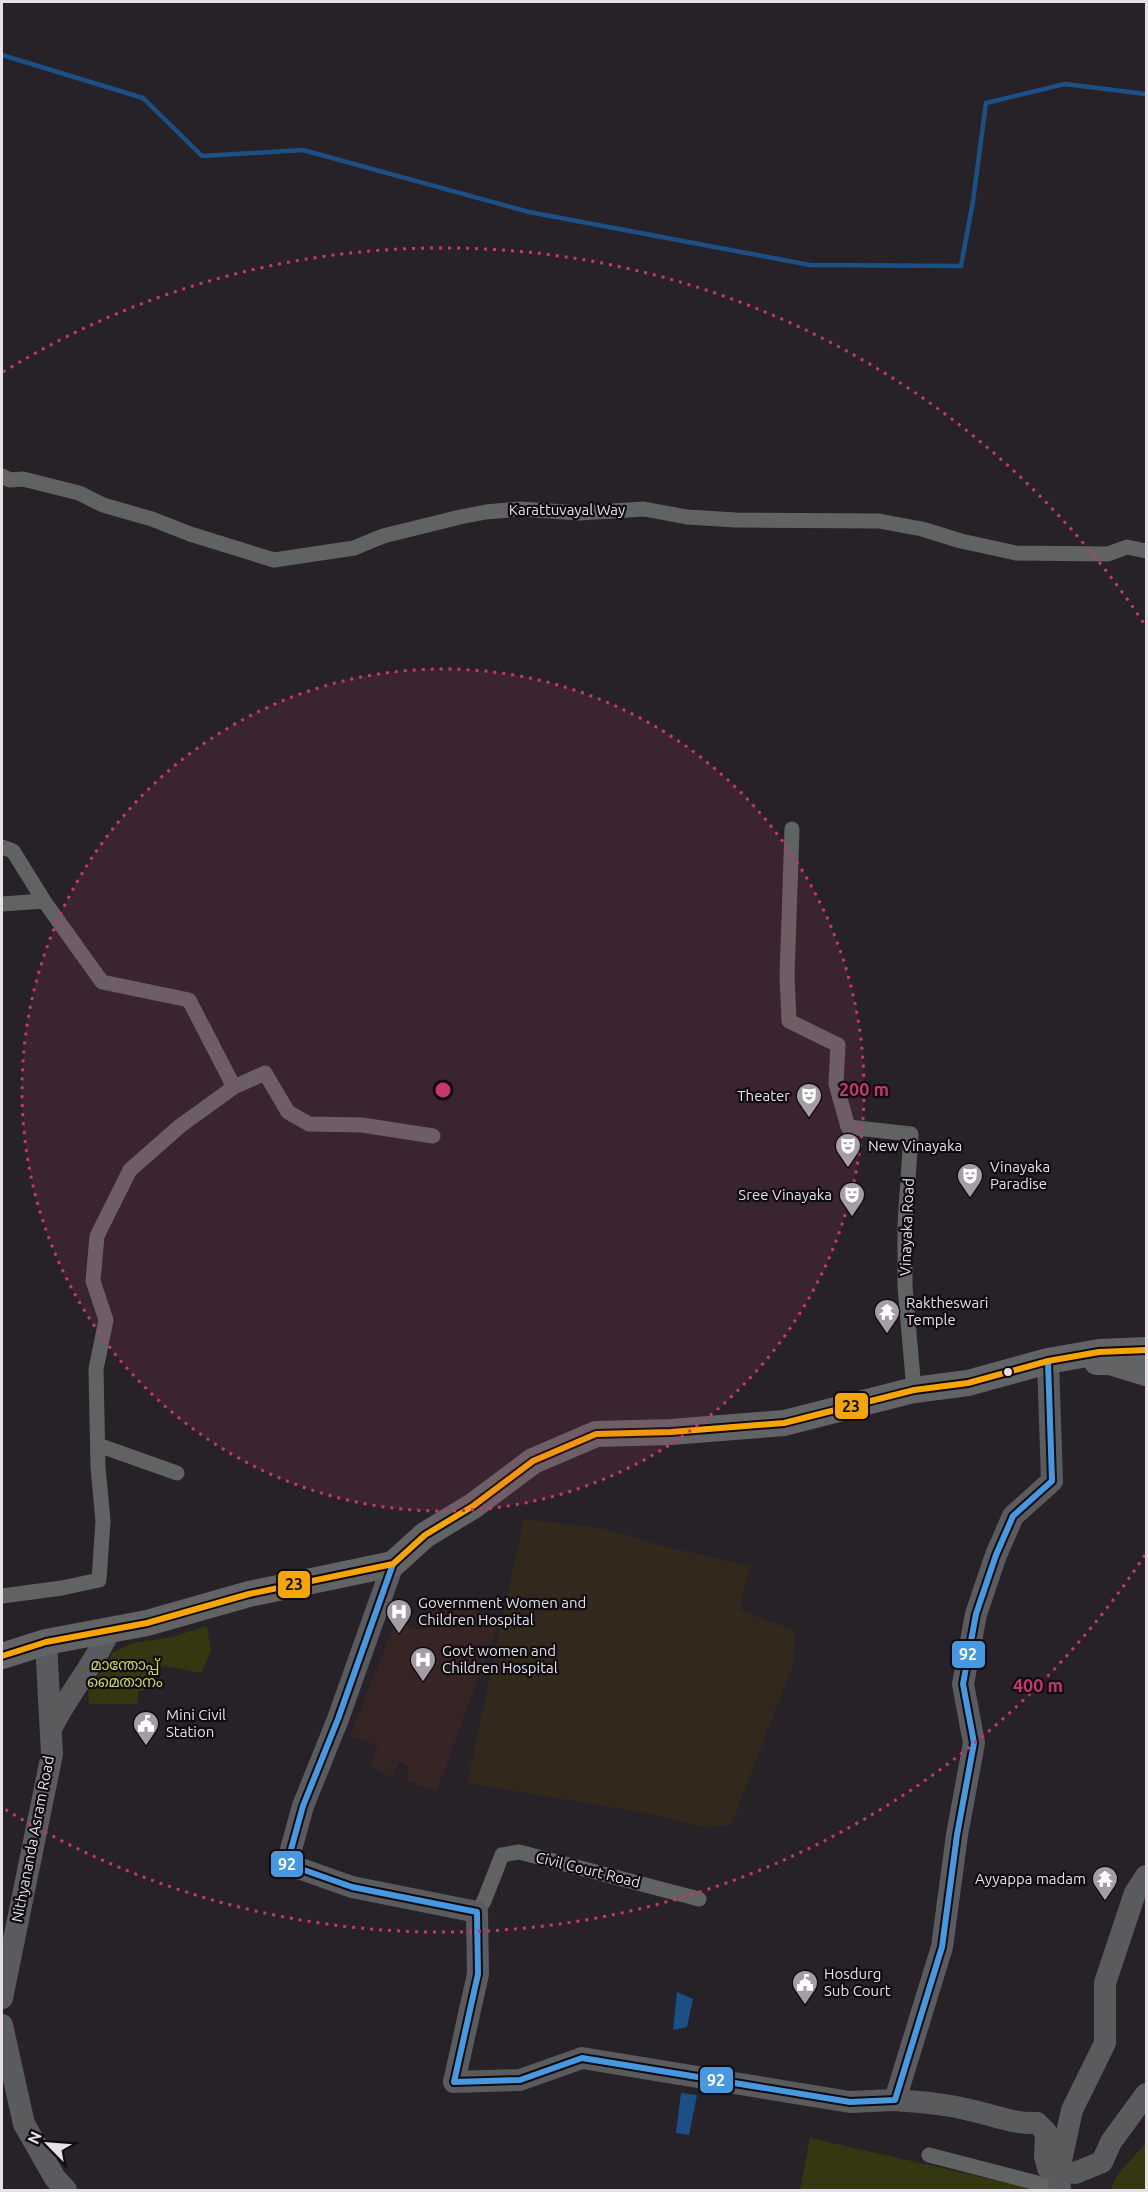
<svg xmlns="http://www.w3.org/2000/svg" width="1148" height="2192" font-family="Ubuntu,'Noto Sans Malayalam',sans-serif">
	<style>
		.education { fill: #32281c }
		.medical { fill: #372525 }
		.green { fill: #353711 }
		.water { fill: #1b5087 }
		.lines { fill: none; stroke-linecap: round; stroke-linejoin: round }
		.stream { stroke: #1b5087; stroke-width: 4.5 }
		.street { stroke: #616363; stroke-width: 15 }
		.secondary { stroke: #5a5b5d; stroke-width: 22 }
		.primary { stroke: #626365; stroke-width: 26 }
		.bus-1-casing { stroke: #100b10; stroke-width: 10 }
		.bus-2-casing { stroke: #100b10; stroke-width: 10 }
		.bus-1 { stroke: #4699e1; stroke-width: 6 }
		.bus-2 { stroke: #f7a600; stroke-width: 6 }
		.ring { fill: none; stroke: #c83670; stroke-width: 3; stroke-dasharray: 3 6 }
		.bus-dot { fill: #e7e0e7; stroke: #100b10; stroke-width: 2 }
		.labels { text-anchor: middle; stroke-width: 4.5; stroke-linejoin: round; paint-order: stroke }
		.street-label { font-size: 15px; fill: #e7e0e7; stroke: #100b10 }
		.poi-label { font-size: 15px; fill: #e7e0e7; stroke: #100b10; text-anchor: start }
		.park-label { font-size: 15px; fill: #cbd35a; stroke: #100b10 }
		.centre { fill: #c83670; stroke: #100b10; stroke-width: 3 }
		.ring-label { font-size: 18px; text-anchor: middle; font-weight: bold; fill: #c83670; stroke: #100b10; stroke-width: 4.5; stroke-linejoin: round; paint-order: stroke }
		.line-badge { stroke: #100b10; stroke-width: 2 }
		.badge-label { font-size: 16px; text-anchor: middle; font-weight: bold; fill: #fff }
		.pale-badge-label { font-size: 16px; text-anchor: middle; font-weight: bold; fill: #111 }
	</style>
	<rect width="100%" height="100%" fill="#272227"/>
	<path class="education" d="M524,1519L601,1528L667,1547L750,1566L740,1609L796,1632L792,1668L731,1825L701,1827L651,1814L467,1783Z"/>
	<path class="medical" d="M432,1595L500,1619L436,1792L406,1780L410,1767L399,1762L392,1778L370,1766L378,1746L350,1736L396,1620L419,1630Z"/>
	<path class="green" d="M207,1626L211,1651L201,1673L171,1667L155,1666L148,1674L146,1690L139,1691L137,1704H89L88,1692L112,1653L133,1643L172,1637Z
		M810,2138L1035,2189L1034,2190H800Z
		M1146,2143V2190H1110L1118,2174Z"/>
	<path class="water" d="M677,1992L693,1999L687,2027L673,2030Z
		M681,2093L697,2095L689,2135L676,2133Z"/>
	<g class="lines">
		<path class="stream" d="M2,55L143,98L202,156L303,150L529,212L810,265L961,266L973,201L986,103L1065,84L1146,94"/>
		<path class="street" d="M2,476L10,480L23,479L79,493L103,505L152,519L190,534L274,560L354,548L383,536L460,517L486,512L520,509L579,513L644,509L687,517L736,520L879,521L922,529L961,541L1016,553L1108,554L1127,547L1146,551
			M792,829L787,976L789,1021L838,1045L836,1084L848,1127L911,1134L905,1225V1287L914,1390
			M2,847L13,851L44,901
			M2,904L44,901L102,982L189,1000L234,1087
			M98,1445L177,1473
			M2,1596L62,1588L99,1580L103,1521L98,1467L96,1369L106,1320L93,1281L97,1236L130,1170L180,1126L234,1087L265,1073L288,1112L309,1124L362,1125L433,1136
			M477,1912L484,1901L502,1855L519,1852L699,1899
			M929,2155L1060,2189"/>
		<path class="secondary" d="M393,1564L338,1719L303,1806L287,1864L352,1887L477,1912L478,1974L454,2082L520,2080L582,2058L850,2102L895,2100L942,1947L957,1835L974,1743L963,1684L976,1614L996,1555L1013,1516L1052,1481L1048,1361
			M51,1729C68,1694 94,1665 110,1630
			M2,1998L52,1754L46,1642
			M2,2025L24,2124L55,2178L66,2190
			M895,2100C922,2102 947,2104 974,2111C996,2116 1014,2124 1037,2123L1046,2132L1045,2156L1048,2168L1075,2173L1102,2162L1111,2142L1146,2094
			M1060,2190L1059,2170L1072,2110L1105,2043V1983L1135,1893L1146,1876"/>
		<path class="primary" d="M1097,1362H1110L1146,1373
			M2,1656L46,1642L147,1623L249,1594L393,1564L425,1535L473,1506L533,1461L596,1434L671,1432L784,1423L914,1390L968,1383L1048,1361L1099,1352L1146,1350"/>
		<defs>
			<path id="bus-1" d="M393,1564L338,1719L303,1806L287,1864L352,1887L477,1912L478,1974L454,2082L520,2080L582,2058L850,2102L895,2100L942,1947L957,1835L974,1743L963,1684L976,1614L996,1555L1013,1516L1052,1481L1048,1361"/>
			<path id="bus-2" d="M2,1656L46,1642L147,1623L249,1594L393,1564L425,1535L473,1506L533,1461L596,1434L671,1432L784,1423L914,1390L968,1383L1048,1361L1099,1352L1146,1350"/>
		</defs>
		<use href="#bus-1" class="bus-1-casing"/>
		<use href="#bus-2" class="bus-2-casing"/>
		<use href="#bus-1" class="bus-1"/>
		<use href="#bus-2" class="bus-2"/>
	</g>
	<circle cx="443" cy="1090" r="421" fill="#c83670" fill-opacity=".12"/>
	<g class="ring">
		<circle cx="443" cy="1090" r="421"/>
		<path d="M1145 1555A842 842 0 0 1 3 1808M3 372A842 842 0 0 1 1145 625"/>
	</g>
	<defs>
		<symbol id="theatre-pin" viewBox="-11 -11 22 30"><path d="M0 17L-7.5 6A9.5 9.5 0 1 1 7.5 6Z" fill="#a49ea4" stroke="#100b10"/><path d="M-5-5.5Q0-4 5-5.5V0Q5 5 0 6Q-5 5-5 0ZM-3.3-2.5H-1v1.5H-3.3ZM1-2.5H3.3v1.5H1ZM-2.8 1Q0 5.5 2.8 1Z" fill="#fff"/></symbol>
		<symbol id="temple-pin" viewBox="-11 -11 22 30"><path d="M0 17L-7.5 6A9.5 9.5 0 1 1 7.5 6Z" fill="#a49ea4" stroke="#100b10"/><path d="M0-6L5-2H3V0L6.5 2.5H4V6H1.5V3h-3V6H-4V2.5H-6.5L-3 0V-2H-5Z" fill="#fff"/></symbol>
		<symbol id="hospital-pin" viewBox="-11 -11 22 30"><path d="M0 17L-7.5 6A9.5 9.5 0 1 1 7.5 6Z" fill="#a49ea4" stroke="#100b10"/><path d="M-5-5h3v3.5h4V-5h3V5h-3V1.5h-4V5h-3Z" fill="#fff"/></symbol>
		<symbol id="civic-pin" viewBox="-11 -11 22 30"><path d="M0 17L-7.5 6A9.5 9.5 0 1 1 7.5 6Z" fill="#a49ea4" stroke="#100b10"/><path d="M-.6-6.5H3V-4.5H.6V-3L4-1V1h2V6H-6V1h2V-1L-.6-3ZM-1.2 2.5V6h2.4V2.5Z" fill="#fff"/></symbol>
	</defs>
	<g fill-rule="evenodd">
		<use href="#theatre-pin" x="794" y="1081" width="30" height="40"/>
		<use href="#theatre-pin" x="833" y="1131" width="30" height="40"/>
		<use href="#theatre-pin" x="955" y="1161" width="30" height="40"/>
		<use href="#theatre-pin" x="837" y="1180" width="30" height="40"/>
		<use href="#temple-pin" x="872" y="1297" width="30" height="40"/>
		<use href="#hospital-pin" x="384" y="1597" width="30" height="40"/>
		<use href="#hospital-pin" x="408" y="1645" width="30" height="40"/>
		<use href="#civic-pin" x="131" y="1709" width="30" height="40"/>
		<use href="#temple-pin" x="1090" y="1864" width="30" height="40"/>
		<use href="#civic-pin" x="790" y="1968" width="30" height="40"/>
	</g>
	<circle class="bus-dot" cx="1008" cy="1372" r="5"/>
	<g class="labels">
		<g class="street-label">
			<text x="567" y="515">Karattuvayal Way</text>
			<text transform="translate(907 1227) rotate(-88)" y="5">Vinayaka Road</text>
			<text transform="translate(33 1839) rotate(-79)" y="5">Nithyananda Asram Road</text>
			<text transform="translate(588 1870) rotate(14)" y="5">Civil Court Road</text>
		</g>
		<g class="poi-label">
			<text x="790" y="1101" text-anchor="end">Theater</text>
			<text x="868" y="1151">New Vinayaka</text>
			<text x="990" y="1172">Vinayaka<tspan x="990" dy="17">Paradise</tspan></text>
			<text x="832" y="1200" text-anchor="end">Sree Vinayaka</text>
			<text x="906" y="1308">Raktheswari<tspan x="906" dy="17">Temple</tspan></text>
			<text x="418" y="1608">Government Women and<tspan x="418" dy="17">Children Hospital</tspan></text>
			<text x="442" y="1656">Govt women and<tspan x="442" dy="17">Children Hospital</tspan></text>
			<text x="166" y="1720">Mini Civil<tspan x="166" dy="17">Station</tspan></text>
			<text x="1086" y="1884" text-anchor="end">Ayyappa madam</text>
			<text x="824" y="1979">Hosdurg<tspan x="824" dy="17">Sub Court</tspan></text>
		</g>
		<g class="park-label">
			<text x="125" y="1670">മാന്തോപ്പ്<tspan x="125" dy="17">മൈതാനം</tspan></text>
		</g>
	</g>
	<circle cx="443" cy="1090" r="9" class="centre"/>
	<g class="ring-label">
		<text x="864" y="1096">200 m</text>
		<text x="1038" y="1692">400 m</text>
	</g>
	<g class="line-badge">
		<rect x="834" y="1392" width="35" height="28" rx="6" fill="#f7a600"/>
		<rect x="277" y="1570" width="34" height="29" rx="6" fill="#f7a600"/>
		<rect x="951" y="1640" width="35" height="29" rx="6" fill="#4699e1"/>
		<rect x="270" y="1850" width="34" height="28" rx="6" fill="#4699e1"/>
		<rect x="699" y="2066" width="35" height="28" rx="6" fill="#4699e1"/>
	</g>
	<g class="badge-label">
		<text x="968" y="1660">92</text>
		<text x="287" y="1870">92</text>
		<text x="716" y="2086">92</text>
	</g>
	<g class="pale-badge-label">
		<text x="851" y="1412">23</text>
		<text x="294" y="1590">23</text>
	</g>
	<rect width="1148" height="2192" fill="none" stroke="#e7e0e7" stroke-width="6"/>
	<g transform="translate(48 2144) rotate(295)" stroke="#100b10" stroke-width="4.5" paint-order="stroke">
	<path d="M0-4.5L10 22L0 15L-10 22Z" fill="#e7e0e7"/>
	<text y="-9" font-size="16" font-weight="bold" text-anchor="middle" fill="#e7e0e7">N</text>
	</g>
</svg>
